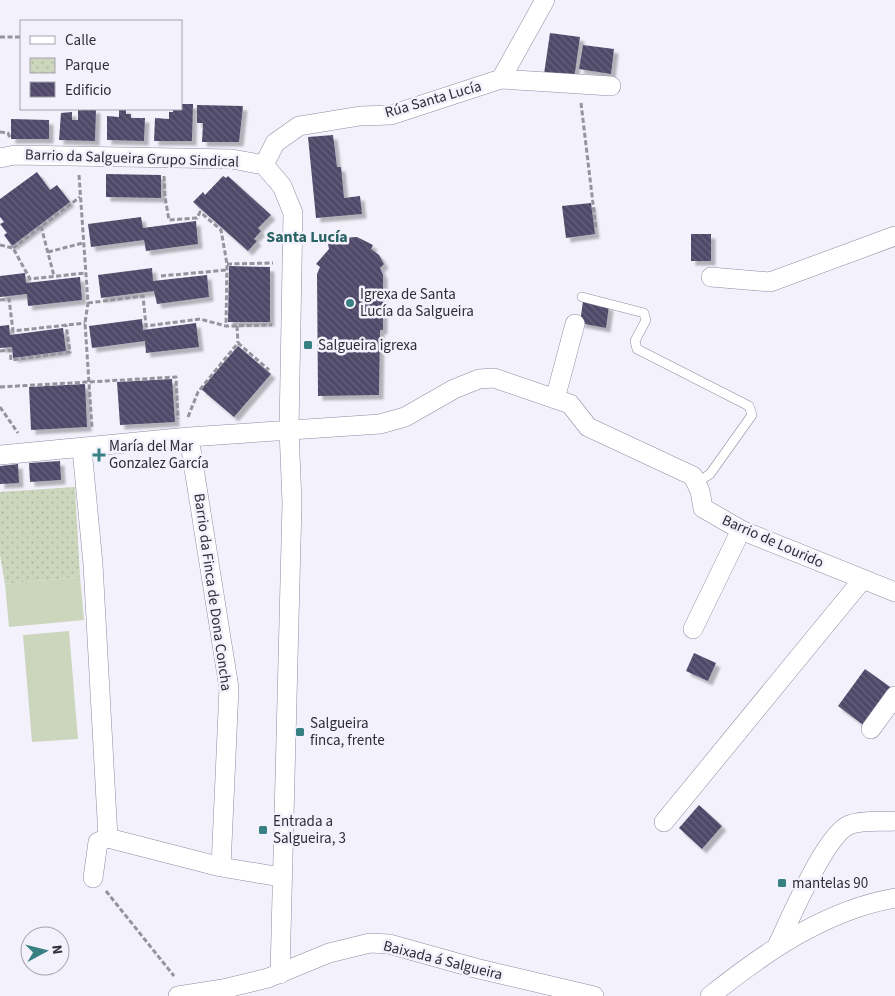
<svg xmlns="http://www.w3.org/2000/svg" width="895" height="996" font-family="'Source Sans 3',sans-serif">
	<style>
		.grass { fill: #cbd6bc }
		.park { fill: url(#park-dots) }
		.building { fill: url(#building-back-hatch); filter: url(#shadow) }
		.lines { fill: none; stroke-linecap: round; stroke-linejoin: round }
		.service-casing { stroke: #908ba3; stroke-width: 10 }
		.minor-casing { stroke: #908ba3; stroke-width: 20 }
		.path { stroke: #95939d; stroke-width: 3; stroke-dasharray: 5 2.5; stroke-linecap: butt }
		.service { stroke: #fff; stroke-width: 9 }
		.minor { stroke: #fff; stroke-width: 19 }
		.poi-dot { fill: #388183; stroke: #f3f1fb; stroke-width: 2 }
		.labels { text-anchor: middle; stroke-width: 5; stroke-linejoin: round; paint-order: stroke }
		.street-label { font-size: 15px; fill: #2f2d37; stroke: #f3f1fb }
		.poi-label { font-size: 15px; fill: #2f2d37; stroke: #f3f1fb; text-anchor: start }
		.neighbourhood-label { font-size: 16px; font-weight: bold; fill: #286264; stroke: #f3f1fb }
	</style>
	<defs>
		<pattern id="park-dots" width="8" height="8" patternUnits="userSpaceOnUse" patternTransform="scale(1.25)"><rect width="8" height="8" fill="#cbd6bc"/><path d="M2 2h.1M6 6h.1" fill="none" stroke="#afb8a2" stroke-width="1.8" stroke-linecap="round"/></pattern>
		<pattern id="building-back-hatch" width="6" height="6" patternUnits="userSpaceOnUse" patternTransform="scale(1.25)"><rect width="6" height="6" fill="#504969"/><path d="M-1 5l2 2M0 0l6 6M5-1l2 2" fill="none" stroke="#67617b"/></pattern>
		<filter id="shadow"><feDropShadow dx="4.5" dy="4.5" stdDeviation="1" flood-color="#0004"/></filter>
	</defs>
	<rect width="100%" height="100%" fill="#f3f1fb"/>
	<path class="grass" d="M80,577L84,620L9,627L5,584Z
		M69,631L78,739L32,742L23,635Z"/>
	<path class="park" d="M75,487L80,577L5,584L0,555V492Z"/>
	<path class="building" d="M550,33L580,37L574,79L544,74Z
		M583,45L614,49L611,74L579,69Z
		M181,104H193L192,141H154L155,118L169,119V112H173V109H181Z
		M197,105L243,106L239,142H202L203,123H197Z
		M78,109H96L95,141L59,140L61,113L72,112V120H78Z
		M119,109H126V114H131V118H145L144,141L107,140V116L119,117Z
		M11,119L49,120V139H11Z
		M333,135L337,167H341L344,198L360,196L362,214L316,218L308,137Z
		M37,172L50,190L57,185L70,202L12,246L4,235L7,233L0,224L4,222L0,217V199Z
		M106,174L161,175V198L106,197Z
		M223,176L226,178L228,176L271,215L258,228L261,231L254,239L257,241L248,251L193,202L203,192L205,195Z
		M591,203L595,234L566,238L562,206Z
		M141,217L143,228L196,221L198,244L146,251L144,240L91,247L88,224Z
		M691,234H711V261H691Z
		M357,237L373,245L371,249L379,255L384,264L380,268L383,275V330H380L379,395L318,396L317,274L320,267L316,264L329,249L328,244L342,238Z
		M229,266L270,267V322H228Z
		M152,268L153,281L207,275L209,297L157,304L154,291L101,298L98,275Z
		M25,273L26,283L80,277L82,300L28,306L27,294L0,297V276Z
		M583,301L609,306L606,328L580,323Z
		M142,319L143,330L196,323L199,347L146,353L145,341L92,348L89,326Z
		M9,325L10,335L63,328L66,351L13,358L12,347L0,348V326Z
		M238,346L271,374L234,417L201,389Z
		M172,379L175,422L120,425L117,382Z
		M85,384L87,427L31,430L29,387Z
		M60,461L61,480L30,482L29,463Z
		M18,464L19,483L0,484V466Z
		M694,653L716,663L708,681L686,671Z
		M865,669L893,689L866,727L838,706Z
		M699,805L722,826L702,849L679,828Z"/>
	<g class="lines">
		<defs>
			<path id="service" d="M582,297L644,313L646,320L635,341L637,349L749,406L752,415L710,474L696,483"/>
			<path id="minor" d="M501,79L611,86
				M0,158L15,155L232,159L264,165
				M264,165L282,186L293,213L289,429L292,503L280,974
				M264,165L275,143L299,126L360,116L391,115L501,79L545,0
				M711,277L770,282L895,236
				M555,399L575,324
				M189,437L229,688L221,867
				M82,449L93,564L108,838L98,842L93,878
				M0,455L189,437L380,424L405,417L454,389L479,379L494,378L570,404L588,427L693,476L700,491L703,508L741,530L895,592
				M693,629L741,530
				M871,729L895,696
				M664,822L863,579
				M108,838L221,867L281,877
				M777,946C790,920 825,835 849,825C861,820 881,822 895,821
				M178,996L223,989L268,978L329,953L370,943L389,944L475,968L594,996
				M710,996C764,953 825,910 895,898"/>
		</defs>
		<use href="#service" class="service-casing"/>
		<use href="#minor" class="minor-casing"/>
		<path class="path" d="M0,37H21
			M581,103L596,229
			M0,132L8,133L10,138
			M79,175L88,303L85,323L92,428
			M164,176L165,197L169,220L197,218L200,212L221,230L227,264L226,326
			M41,226L54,276
			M0,245L13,248L30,279L86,273
			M13,248L80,197
			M48,252L83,243
			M227,264L273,263
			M161,276L227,270
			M0,300L9,299L13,331L85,323
			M88,303L143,296L146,326L200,319L226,326L272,325
			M237,326L238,343
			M0,351L10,350L11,360L70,352L66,325
			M0,387L176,377L178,419
			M0,407L18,433
			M188,417L198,392L238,343L269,370
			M106,891L174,976"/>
		<use href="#service" class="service"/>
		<use href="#minor" class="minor"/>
	</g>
	<g class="poi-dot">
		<circle cx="350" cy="303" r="5"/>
		<rect x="303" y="340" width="10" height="10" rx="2.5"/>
		<path d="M96.5 447.5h5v5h5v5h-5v5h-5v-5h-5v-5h5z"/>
		<rect x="295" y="727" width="10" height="10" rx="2.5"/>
		<rect x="258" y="825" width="10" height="10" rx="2.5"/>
		<rect x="777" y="878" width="10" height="10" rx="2.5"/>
	</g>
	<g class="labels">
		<g class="street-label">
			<text transform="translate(433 99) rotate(-16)" y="5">Rúa Santa Lucía</text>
			<text transform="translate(132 158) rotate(2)" y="5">Barrio da Salgueira Grupo Sindical</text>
			<text transform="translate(773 541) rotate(24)" y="5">Barrio de Lourido</text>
			<text transform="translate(213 592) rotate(82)" y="5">Barrio da Finca de Dona Concha</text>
			<text transform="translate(443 960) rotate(14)" y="5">Baixada á Salgueira</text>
		</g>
		<g class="poi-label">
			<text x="360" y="299">Igrexa de Santa<tspan x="360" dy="17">Lucía da Salgueira</tspan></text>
			<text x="318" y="350">Salgueira igrexa</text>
			<text x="109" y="451">María del Mar<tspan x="109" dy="17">Gonzalez García</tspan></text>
			<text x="310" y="728">Salgueira<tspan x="310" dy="17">finca, frente</tspan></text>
			<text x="273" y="826">Entrada a<tspan x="273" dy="17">Salgueira, 3</tspan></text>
			<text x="792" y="888">mantelas 90</text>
		</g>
		<g class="neighbourhood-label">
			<text x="307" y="242">Santa Lucía</text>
		</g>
	</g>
	<rect x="20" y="20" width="162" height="90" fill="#f3f1fb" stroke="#a5a3ad"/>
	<rect x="30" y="36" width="25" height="8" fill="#ffffff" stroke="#a5a3ad"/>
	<text x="65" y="45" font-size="15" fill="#2f2d37">Calle</text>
	<rect x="30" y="58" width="25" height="15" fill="url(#park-dots)" stroke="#a5a3ad"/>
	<text x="65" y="70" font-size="15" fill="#2f2d37">Parque</text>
	<rect x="30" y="82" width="25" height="15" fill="url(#building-back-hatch)" stroke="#a5a3ad"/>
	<text x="65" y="95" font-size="15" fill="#2f2d37">Edificio</text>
	<g transform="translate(45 951) rotate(83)"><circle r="24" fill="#f3f1fb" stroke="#a5a3ad"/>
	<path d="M0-4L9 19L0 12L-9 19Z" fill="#388183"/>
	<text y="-8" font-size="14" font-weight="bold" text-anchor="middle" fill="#2f2d37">N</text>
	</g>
</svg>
